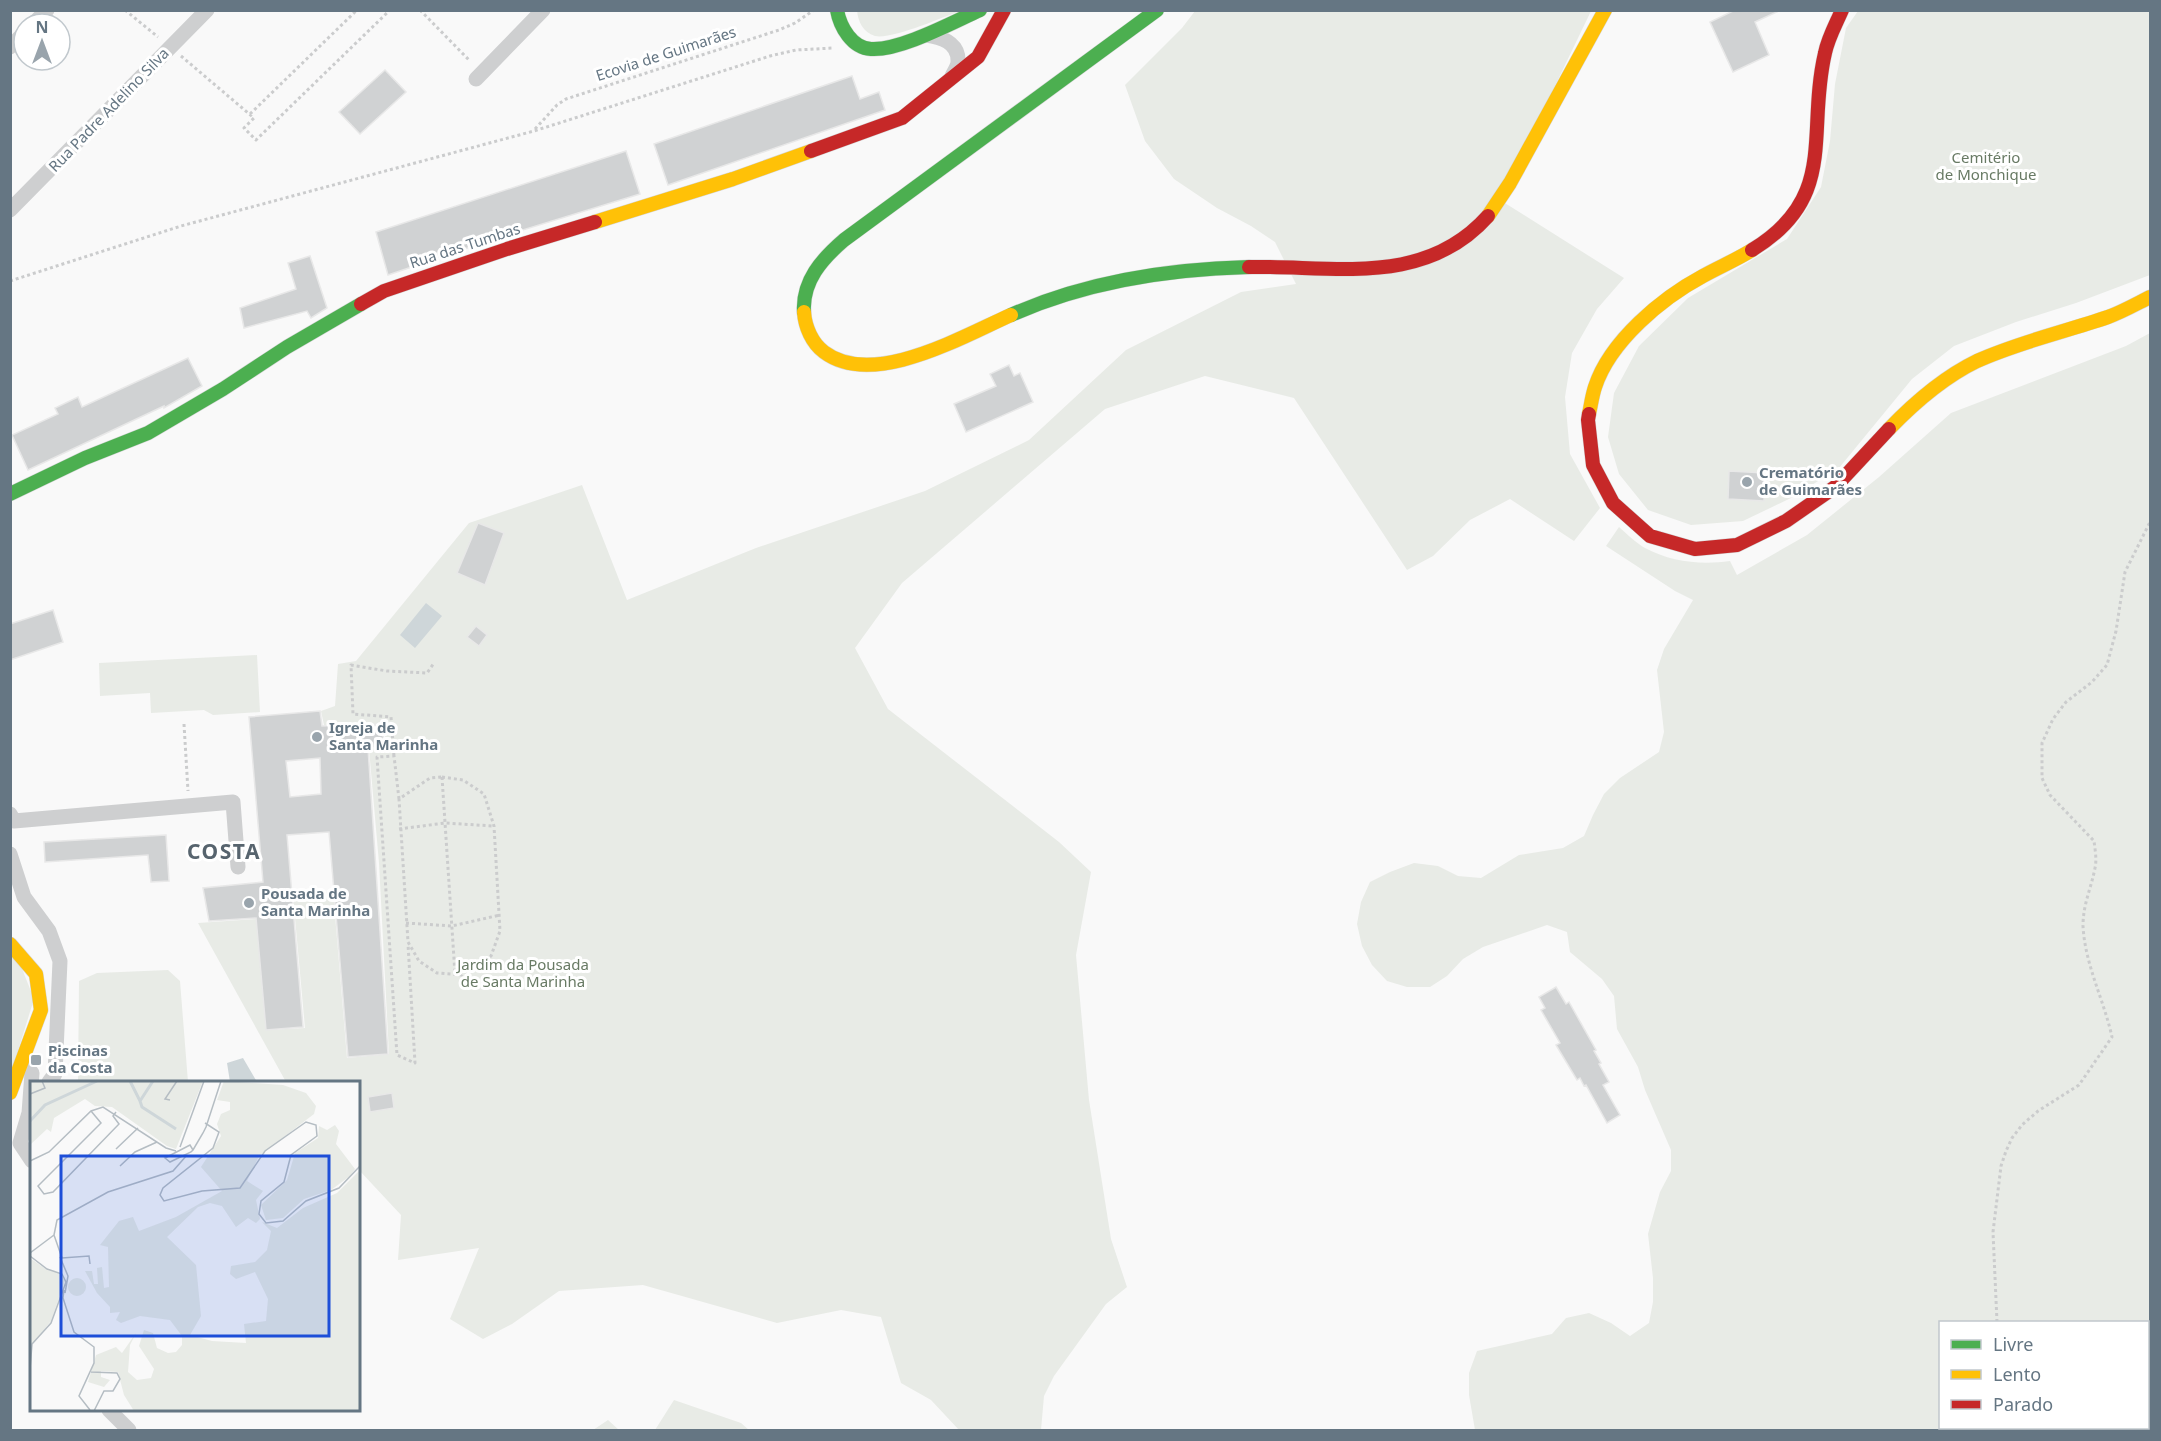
<svg xmlns="http://www.w3.org/2000/svg" width="2161" height="1441" font-family="'Noto Sans',sans-serif">
	<style>
		.green { fill: #e8ebe6; fill-rule: evenodd }
		.water { fill: #ced6d9 }
		.building { fill: #d0d2d3; stroke: #e8e8e8; stroke-width: 1.5; fill-rule: evenodd }
		.lines { fill: none; stroke-linecap: round; stroke-linejoin: round }
		.fast-casing { stroke: #d5d6d7; stroke-width: 15 }
		.slow-casing { stroke: #d5d6d7; stroke-width: 15 }
		.jam-casing { stroke: #d5d6d7; stroke-width: 15 }
		.path { stroke: #cbcccd; stroke-width: 3; stroke-dasharray: 3 3; stroke-linecap: butt }
		.street { stroke: #cecfd0; stroke-width: 15 }
		.fast { stroke: #4caf50; stroke-width: 14 }
		.slow { stroke: #ffc107; stroke-width: 14 }
		.jam { stroke: #c62828; stroke-width: 14 }
		.poi-dot { fill: #99a4ac; stroke: #fff; stroke-width: 2 }
		.labels { text-anchor: middle; stroke-width: 6; stroke-linejoin: round; paint-order: stroke }
		.street-label { font-size: 15px; fill: #657683; stroke: #fff }
		.park-label { font-size: 15px; fill: #687a64; stroke: #fff }
		.poi-label { font-size: 15px; font-weight: bold; fill: #657683; stroke: #fff; text-anchor: start }
		.district-label { font-size: 21px; font-weight: bold; letter-spacing: 1.5px; fill: #57646e; stroke: #fff }
		.inset-river { fill: none; stroke: #ced6d9; stroke-width: 3 }
		.inset-road { fill: none; stroke: #b5bdc3; stroke-width: 1.5 }
		.view { fill: #1d4ed8; fill-opacity: 0.15; stroke: #1d4ed8; stroke-width: 3 }
		.inset-edge { fill: none; stroke: #657683; stroke-width: 3 }
	</style>
	<rect width="100%" height="100%" fill="#f9f9f9"/>
	<path class="green" d="M857,10L960,11C943,17 891,40 875,36C863,32 858,22 857,10Z
		M1195,11H1591L1500,200L1624,278L1597,309L1572,353L1565,397L1570,454L1600,508L1574,541L1510,499L1470,520L1433,556L1407,570L1294,398L1205,376L1105,409L902,583L855,648L888,709L1059,842L1091,872L1076,955L1089,1100L1111,1239L1127,1287L1106,1304L1054,1376L1044,1396L1041,1430H959L931,1400L901,1383L881,1317L841,1310L777,1323L643,1285L559,1291L512,1324L483,1339L450,1319L479,1248L398,1260L401,1215L359,1170L358,1082H286L198,923L256,919L267,1030L305,1028L293,896L333,891L347,1058L389,1054L379,863L369,749L386,747L384,724L324,725L321,711L335,706L338,664L356,661L469,523L582,485L627,600L756,548L925,491L1029,440L1126,350L1241,292L1296,284L1275,242L1251,226L1217,208L1174,179L1145,141L1125,85L1182,28Z
		M1858,11H2150V275L2076,303L2016,322L1954,346L1912,379L1839,468L1791,498L1743,521L1691,525L1648,510L1619,474L1608,437L1614,393L1639,346L1688,298L1787,239L1821,187L1830,141L1835,84L1846,28Z
		M2150,333V1430H1475L1469,1395V1373L1477,1351L1552,1334L1566,1318L1589,1313L1611,1323L1630,1336L1649,1323L1653,1302V1278L1648,1234L1660,1192L1671,1171V1150L1645,1090L1638,1067L1617,1029L1614,996L1602,979L1570,952L1567,932L1547,925L1483,947L1463,959L1447,976L1430,987H1407L1387,981L1372,965L1362,946L1357,924L1361,902L1370,882L1390,872L1414,863L1438,866L1458,876L1481,878L1519,855L1563,848L1584,836L1593,815L1604,794L1620,778L1659,752L1664,732L1657,670L1664,649L1693,600L1675,591L1606,546L1619,527C1627,534 1636,543 1645,548C1671,562 1701,565 1730,561L1737,575L1807,535L1879,477L1951,413L2126,346ZM2148,1322V1428H1940V1322Z
		M257,655L260,712L213,715L204,710L151,713L150,693L100,696L99,663Z
		M11,954L19,961L34,999L11,1073Z
		M168,970L180,981L188,1082H78L79,981L97,973Z
		M674,1400L741,1423L749,1430H655Z
		M608,1420L619,1430H593Z"/>
	<path class="water" d="M426,603L442,616L415,648L400,635Z
		M243,1058L257,1082H230L227,1063Z"/>
	<path class="building" d="M1735,10H1781L1755,22L1769,55L1733,72L1710,22Z
		M385,70L406,92L360,134L339,112Z
		M852,76L860,99L879,92L885,110L668,185L654,144Z
		M626,151L640,194L503,236L388,275L376,232Z
		M310,256L327,308L311,318L307,311L244,328L240,308L296,289L288,263Z
		M188,358L202,386L164,408V406L28,470L12,435L58,414L55,408L78,397L82,407Z
		M1009,365L1014,376L1020,373L1033,402L966,432L954,404L996,386L990,374Z
		M1729,471L1765,473L1764,501L1728,499Z
		M478,523L504,533L485,585L457,573Z
		M53,610L63,642L10,660V624Z
		M476,626L487,635L479,646L467,637Z
		M320,711L322,726L382,724L384,747L368,748L388,1054L348,1057L329,832L287,835L303,1027L266,1030L256,918L209,921L203,888L263,882L249,717ZM320,758L321,794L290,797L286,761Z
		M166,835L169,881L151,882L148,855L45,862L44,842Z
		M1556,987L1566,1004L1569,1002L1596,1050L1594,1051L1601,1063L1599,1064L1609,1082L1603,1085L1620,1115L1607,1123L1586,1085L1584,1086L1580,1078L1577,1080L1556,1045L1560,1043L1541,1010L1545,1008L1539,997Z
		M392,1093L394,1108L370,1112L368,1097Z"/>
	<g class="lines">
		<defs>
			<path id="fast" d="M837,10C840,27 852,48 871,49C900,51 953,22 980,10
				M804,312C802,281 822,259 844,240L1157,10
				M1011,315C1085,282 1168,269 1249,267
				M10,494L85,458L148,433L223,389L287,347L361,304"/>
			<path id="slow" d="M1488,216L1510,183L1605,10
				M595,222L733,179L811,151
				M804,312C805,327 812,343 824,352C873,389 963,336 1011,315
				M1589,414C1591,405 1592,396 1595,387C1610,341 1662,298 1703,276C1719,267 1736,260 1752,250
				M1889,429C1914,403 1944,377 1977,361C2019,342 2064,332 2108,317C2122,312 2136,304 2150,297
				M10,944L36,974L41,1010L10,1093"/>
			<path id="jam" d="M811,151L902,118L978,57L1004,10
				M1752,250C1839,197 1806,134 1825,53C1828,38 1836,24 1842,10
				M1249,267C1333,265 1424,288 1488,216
				M361,304L384,291L507,249L595,222
				M1589,414L1588,420L1593,465L1613,503L1650,536L1695,549L1737,545L1786,521L1835,487L1889,429"/>
		</defs>
		<use href="#fast" class="fast-casing"/>
		<use href="#slow" class="slow-casing"/>
		<use href="#jam" class="jam-casing"/>
		<path class="path" d="M125,10L158,37
			M420,10L470,61
			M181,56L254,118L244,128L256,140L390,10
			M250,114L357,10
			M535,129L557,105L566,99L779,30L795,23L814,10
			M10,281L181,226L534,131L770,56L796,50L833,48
			M184,724L188,791
			M394,756L391,717L353,714L351,665L387,671L427,673L434,663
			M442,777L463,780L484,794L494,826L500,931L491,956L462,975L437,973L419,961L408,942L399,799L430,778Z
			M442,777L455,974
			M399,799L394,756L377,757L397,1055L415,1063L408,944
			M399,829L445,823L493,826
			M406,923L452,926L500,915
			M1997,1322L1993,1232L2001,1166L2006,1151L2012,1138L2022,1125L2038,1111L2079,1085L2112,1037C2104,1000 2085,965 2083,926C2083,904 2091,889 2095,868C2097,860 2095,849 2094,841L2050,795L2042,778V743L2053,719L2066,702L2092,682L2107,665L2116,631L2125,572L2150,522
			M2053,1428V1430"/>
		<path class="street" d="M33,24L47,10
			M926,35C940,37 959,42 958,62C958,66 954,72 952,76
			M10,47L24,33
			M476,79L543,10
			M10,210L207,10
			M10,814L14,821L233,802L238,867
			M10,854L24,897L49,931L60,961L55,1074L49,1082
			M23,1063L32,1073L29,1113L20,1143L32,1161
			M109,1410L129,1430"/>
		<use href="#fast" class="fast"/>
		<use href="#slow" class="slow"/>
		<use href="#jam" class="jam"/>
	</g>
	<g class="poi-dot">
		<circle cx="1747" cy="482" r="6"/>
		<circle cx="317" cy="737" r="6"/>
		<circle cx="249" cy="903" r="6"/>
		<rect x="30" y="1054" width="12" height="12" rx="3"/>
	</g>
	<g class="labels">
		<g class="street-label">
			<text transform="translate(666 54) rotate(-18)" y="5">Ecovia de Guimarães</text>
			<text transform="translate(109 110) rotate(-46)" y="5">Rua Padre Adelino Silva</text>
			<text transform="translate(465 246) rotate(-18)" y="5">Rua das Tumbas</text>
		</g>
		<g class="park-label">
			<text x="1986" y="163">Cemitério<tspan x="1986" dy="17">de Monchique</tspan></text>
			<text x="523" y="970">Jardim da Pousada<tspan x="523" dy="17">de Santa Marinha</tspan></text>
		</g>
		<g class="poi-label">
			<text x="1759" y="478">Crematório<tspan x="1759" dy="17">de Guimarães</tspan></text>
			<text x="329" y="733">Igreja de<tspan x="329" dy="17">Santa Marinha</tspan></text>
			<text x="261" y="899">Pousada de<tspan x="261" dy="17">Santa Marinha</tspan></text>
			<text x="48" y="1056">Piscinas<tspan x="48" dy="17">da Costa</tspan></text>
		</g>
		<g class="district-label">
			<text x="224" y="859">COSTA</text>
		</g>
	</g>
	<g transform="translate(30 1081)">
		<rect width="330" height="330" fill="#f9f9f9"/>
		<path d="M0,0H173L146,68L137,65L82,26L65,25L55,18L24,37L21,51L17,48L0,64ZM194,0L253,4L276,12L286,25L284,33L229,75L217,100L233,110L226,119L230,138L226,142L218,137L206,146L192,125L180,122L168,126L137,156L166,184L171,235L160,254L182,260L216,262L214,243L236,240L238,218L225,191L206,198L200,193L201,185L225,181L237,169L241,150L232,141L247,147L273,127L307,112L330,89V330H104L94,314L88,291L71,290V296L80,299L74,306L58,301L66,274L86,266L92,272L106,252L100,264L98,291L107,299L121,297L124,288L109,265L114,249L123,252L127,267L138,272L146,271L152,264V255L140,239L110,235L91,242L86,239L90,231L80,232V226L67,212L55,190H62L64,203H68L67,187L72,186L74,207L79,206L78,166L70,164L89,140L103,136L109,150L146,136L192,110L171,86L191,55L187,43L191,33L200,29V21L187,19ZM305,44L309,50L306,63L325,88L320,95L301,109L274,118L253,137L236,139L231,124L257,99L265,72L288,57L289,45L297,49ZM0,177L17,189L30,192L35,200L21,240L0,266ZM38 206a9 9 0 1 1 18 0a9 9 0 1 1-18 0Z" fill="#e8ebe6"/>
		<path class="inset-river" d="M100,0L110,20L123,0M110,20L112,26L146,48M0,40L15,24L67,0"/>
		<path class="inset-road" d="M0,13L15,7L12,0M140,19L135,18L147,0M61,30L71,42L8,105L14,113L23,111L89,43L83,35L86,31M175,42L189,51L183,67L133,107L130,114L134,120L172,110L210,107L235,70L276,41L286,44L287,55L261,74L254,101L231,120L229,133L236,142L253,140L276,120L309,107L330,85M150,66L174,0M86,68L108,47M163,69L160,64L135,77L140,81L161,71L163,69L173,52L176,46L191,0M0,80L19,71L61,30L73,26L136,67L146,70M90,85L105,71L127,61M24,154L27,139L78,111L143,90L157,74M24,154L32,177L59,175L60,183M0,172L24,154M0,175L17,188L32,193L36,201L21,242L2,263L0,288M30,176L38,195L35,212M34,209L33,217L44,251L64,266V282L49,315L60,329M61,291L87,292L90,298L83,310H74L64,330"/>
		<path class="view" d="M31,75H299V255H31Z"/>
		<rect width="330" height="330" class="inset-edge"/>
	</g>
	<rect width="2161" height="1441" fill="none" stroke="#657683" stroke-width="24"/>
	<rect x="1939" y="1321" width="210" height="108" fill="#ffffff" stroke="#c1c8cd" stroke-width="1.5"/>
	<rect x="1951" y="1340" width="30" height="9" fill="#4caf50" stroke="#c1c8cd" stroke-width="1.5"/>
	<text x="1993" y="1351" font-size="18" fill="#657683">Livre</text>
	<rect x="1951" y="1370" width="30" height="9" fill="#ffc107" stroke="#c1c8cd" stroke-width="1.5"/>
	<text x="1993" y="1381" font-size="18" fill="#657683">Lento</text>
	<rect x="1951" y="1400" width="30" height="9" fill="#c62828" stroke="#c1c8cd" stroke-width="1.5"/>
	<text x="1993" y="1411" font-size="18" fill="#657683">Parado</text>
	<g transform="translate(42 42)"><circle r="28" fill="#ffffff" stroke="#c1c8cd" stroke-width="1.5"/>
	<path d="M0-4.5L10 22L0 15L-10 22Z" fill="#99a4ac"/>
	<text y="-9" font-size="16" font-weight="bold" text-anchor="middle" fill="#657683">N</text>
	</g>
</svg>
